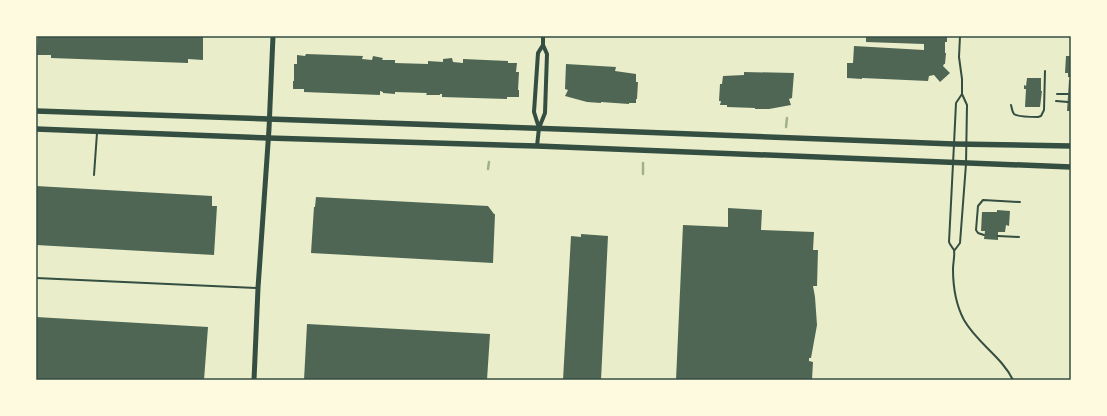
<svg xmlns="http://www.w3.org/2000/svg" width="1107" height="416" font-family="'Varela Round',sans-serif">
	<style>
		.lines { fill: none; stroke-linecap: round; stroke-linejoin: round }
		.stream { stroke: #a3b18a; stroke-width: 2.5 }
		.building { fill: #4f6655 }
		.service { stroke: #344e41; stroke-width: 2 }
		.minor { stroke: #344e41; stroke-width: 4 }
		.tertiary { stroke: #344e41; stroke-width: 5 }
		.secondary { stroke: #344e41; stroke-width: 5.5 }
		.neatline { fill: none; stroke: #344e41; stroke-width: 1.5 }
	</style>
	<rect width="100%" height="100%" fill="#e9edc9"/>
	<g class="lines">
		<path class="stream" d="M786,127L787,118
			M643,163V174
			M488,169L489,162"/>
	</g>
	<path class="building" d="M38,36H203V60L188,59V63L51,58V55H37Z
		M866,36H947V42H945V53H946L945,64H944L943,66L950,73L940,82L934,75L929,76L928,81L862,78V79L847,78V63H853L854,46L924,50V44L866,42Z
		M306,54L363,56L362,59L372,60L373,56L383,58L382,60H395V63L428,64V61L443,62V59L452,58L453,62L463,63V59L508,61V63H517L516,72H519L518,90H519V97H507V99L442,97V94H440V95H426L427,93L395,92V94L383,93V92L380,91V95L304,92V89H293V81H294V64H297V55L305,56Z
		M1066,56H1071V77H1068V73H1065Z
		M566,64L616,67L615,71L636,74V82H638L637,99H636V103H629V104L601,102V103L587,102L565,96L568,90L565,89Z
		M744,72L794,73L792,98L789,99L791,105L769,109H755V108L727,107V105H720L721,101H719L720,84H722L723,76L744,75Z
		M1027,78H1041V91H1042L1040,107H1025L1026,89H1024V85L1026,86Z
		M1069,80H1071V111H1067Z
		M36,186L212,196V206H217L214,255L36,245Z
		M316,197L488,206L494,214H495L493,263L311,253L314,207H315Z
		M728,208L762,210L761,230L814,232L813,250H818L817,286H813L815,297L817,325L811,358H809V361L813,362L812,380H676L683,225L728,227Z
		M997,210L1010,211L1009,226L1006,225L1005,232H998V240L984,239L985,231H981L982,212H997Z
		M581,234L608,236L601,380H563L571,236L581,237Z
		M36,317L208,327L204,380H36Z
		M307,324L490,334L487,380H304Z"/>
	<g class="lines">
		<path class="service" d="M962,94L956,103L954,144L949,242C950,245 953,248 954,250C955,256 953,263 953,269C953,286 956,305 964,320C977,343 1002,357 1013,380
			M1057,94H1068
			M1056,101L1068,102
			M1011,105C1012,108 1012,112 1014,114C1018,117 1033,117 1038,117L1041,116L1044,110L1045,71
			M94,175L97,133
			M984,235L978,233L976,230L978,206L983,200L1020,202
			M998,236L1019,237
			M954,251L960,243L966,164L967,105L962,94V79L959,57L960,36
			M36,278L257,288"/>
		<path class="minor" d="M539,128L534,112L538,53L543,45
			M537,146L539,128L545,113L547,54L543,45V36"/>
		<path class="tertiary" d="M254,380L258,288L269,129L273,36"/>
		<path class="secondary" d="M36,111L586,130L954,144L1071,146
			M36,129L268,138L537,146L1071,167"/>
	</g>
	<rect width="1107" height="416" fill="none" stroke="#fefae0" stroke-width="74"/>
	<rect x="37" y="37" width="1033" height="342" class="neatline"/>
</svg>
